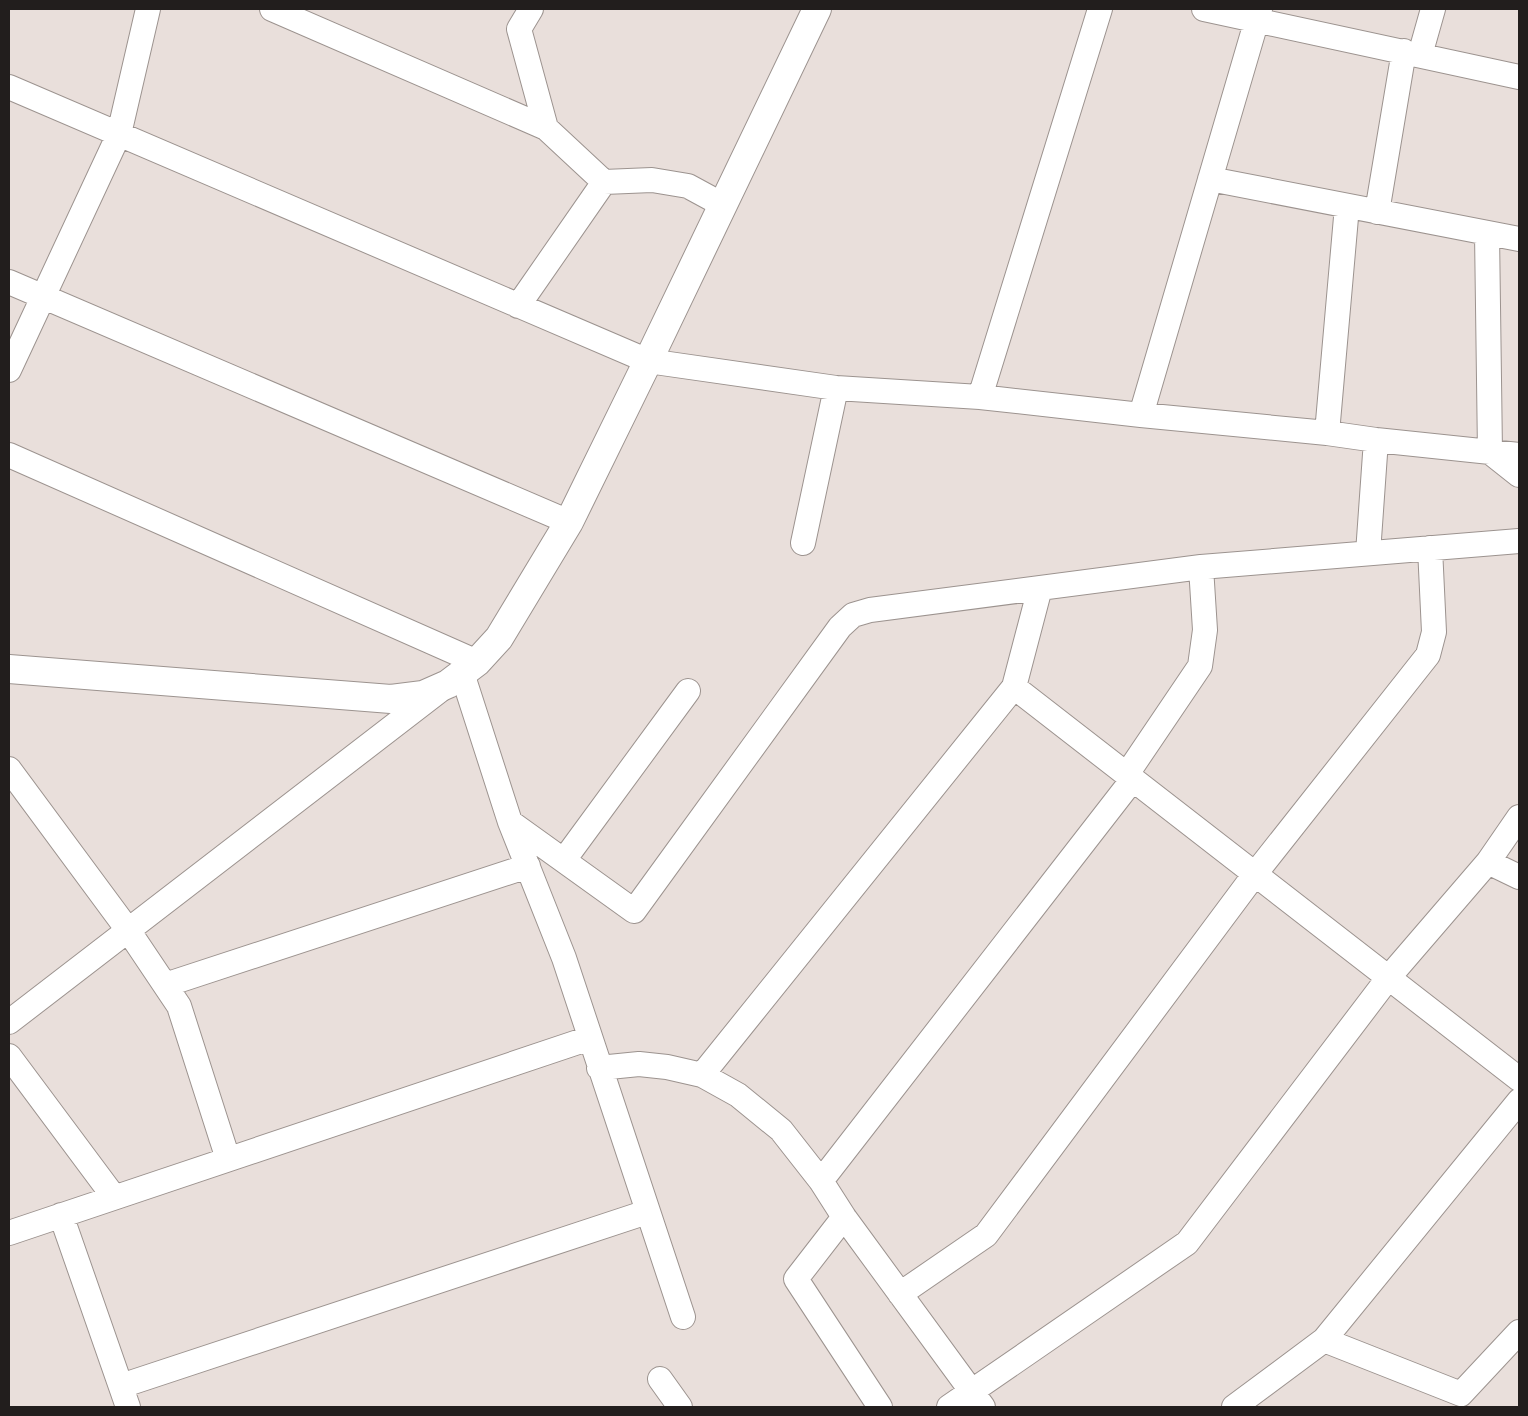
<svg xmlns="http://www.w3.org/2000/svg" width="1528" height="1416" font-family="'Titillium Web',sans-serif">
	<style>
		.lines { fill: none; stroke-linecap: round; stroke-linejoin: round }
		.street-casing { stroke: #9c938f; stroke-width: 26 }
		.secondary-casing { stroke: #9c938f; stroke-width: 30 }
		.street { stroke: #fff; stroke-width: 24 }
		.secondary { stroke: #fff; stroke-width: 28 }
	</style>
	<rect width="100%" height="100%" fill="#e9dfdb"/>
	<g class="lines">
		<defs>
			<path id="street" d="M272,9L546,128L604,182
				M531,9L519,29L546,128
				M1204,9L1519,77
				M1420,55L1433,9
				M9,87L648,361L836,388L980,397L1141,415L1327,433L1376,440L1519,455
				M1210,179L1519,239
				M1377,212L1404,51
				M1487,233L1490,452L1519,475
				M9,282L569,522
				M518,306L604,182L652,180L688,186L723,205
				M9,370L119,134L148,9
				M980,397L1100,9
				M1141,415L1260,9
				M1327,433L1347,206
				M9,455L477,662
				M803,543L836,388
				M1368,553L1376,440
				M462,673L510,822L564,958L683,1317
				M1014,687L1519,1079
				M9,769L128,930L179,1006L228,1159
				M1127,774L1200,666L1205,630L1201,567
				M510,822L634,911L840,627L853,615L870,610L1201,567L1519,541
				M564,860L688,691
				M1488,862L1519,877
				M165,985L528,866
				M9,1022L439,691
				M9,1056L114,1197
				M599,1068L639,1064L667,1067L702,1075L738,1095L781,1130L821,1181L844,1217L983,1407
				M702,1075L1014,687L1040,588
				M821,1181L1133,779
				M61,1215L128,1407
				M844,1217L796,1279L880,1407
				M9,1233L590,1038
				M900,1294L986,1235L1255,874L1428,655L1434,632L1430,548
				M1324,1340L1461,1394L1519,1332
				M660,1379L680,1407
				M121,1386L647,1212
				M949,1407L1187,1243L1389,977L1488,862L1519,817
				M1234,1407L1324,1340L1519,1101"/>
			<path id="secondary" d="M9,669L391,699L423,695L448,684L477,662L499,638L569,522L648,361L817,9"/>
		</defs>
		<use href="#street" class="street-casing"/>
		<use href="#secondary" class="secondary-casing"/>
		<use href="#street" class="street"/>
		<use href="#secondary" class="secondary"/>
	</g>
	<rect width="1528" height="1416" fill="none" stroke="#221e1d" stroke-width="20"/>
</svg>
